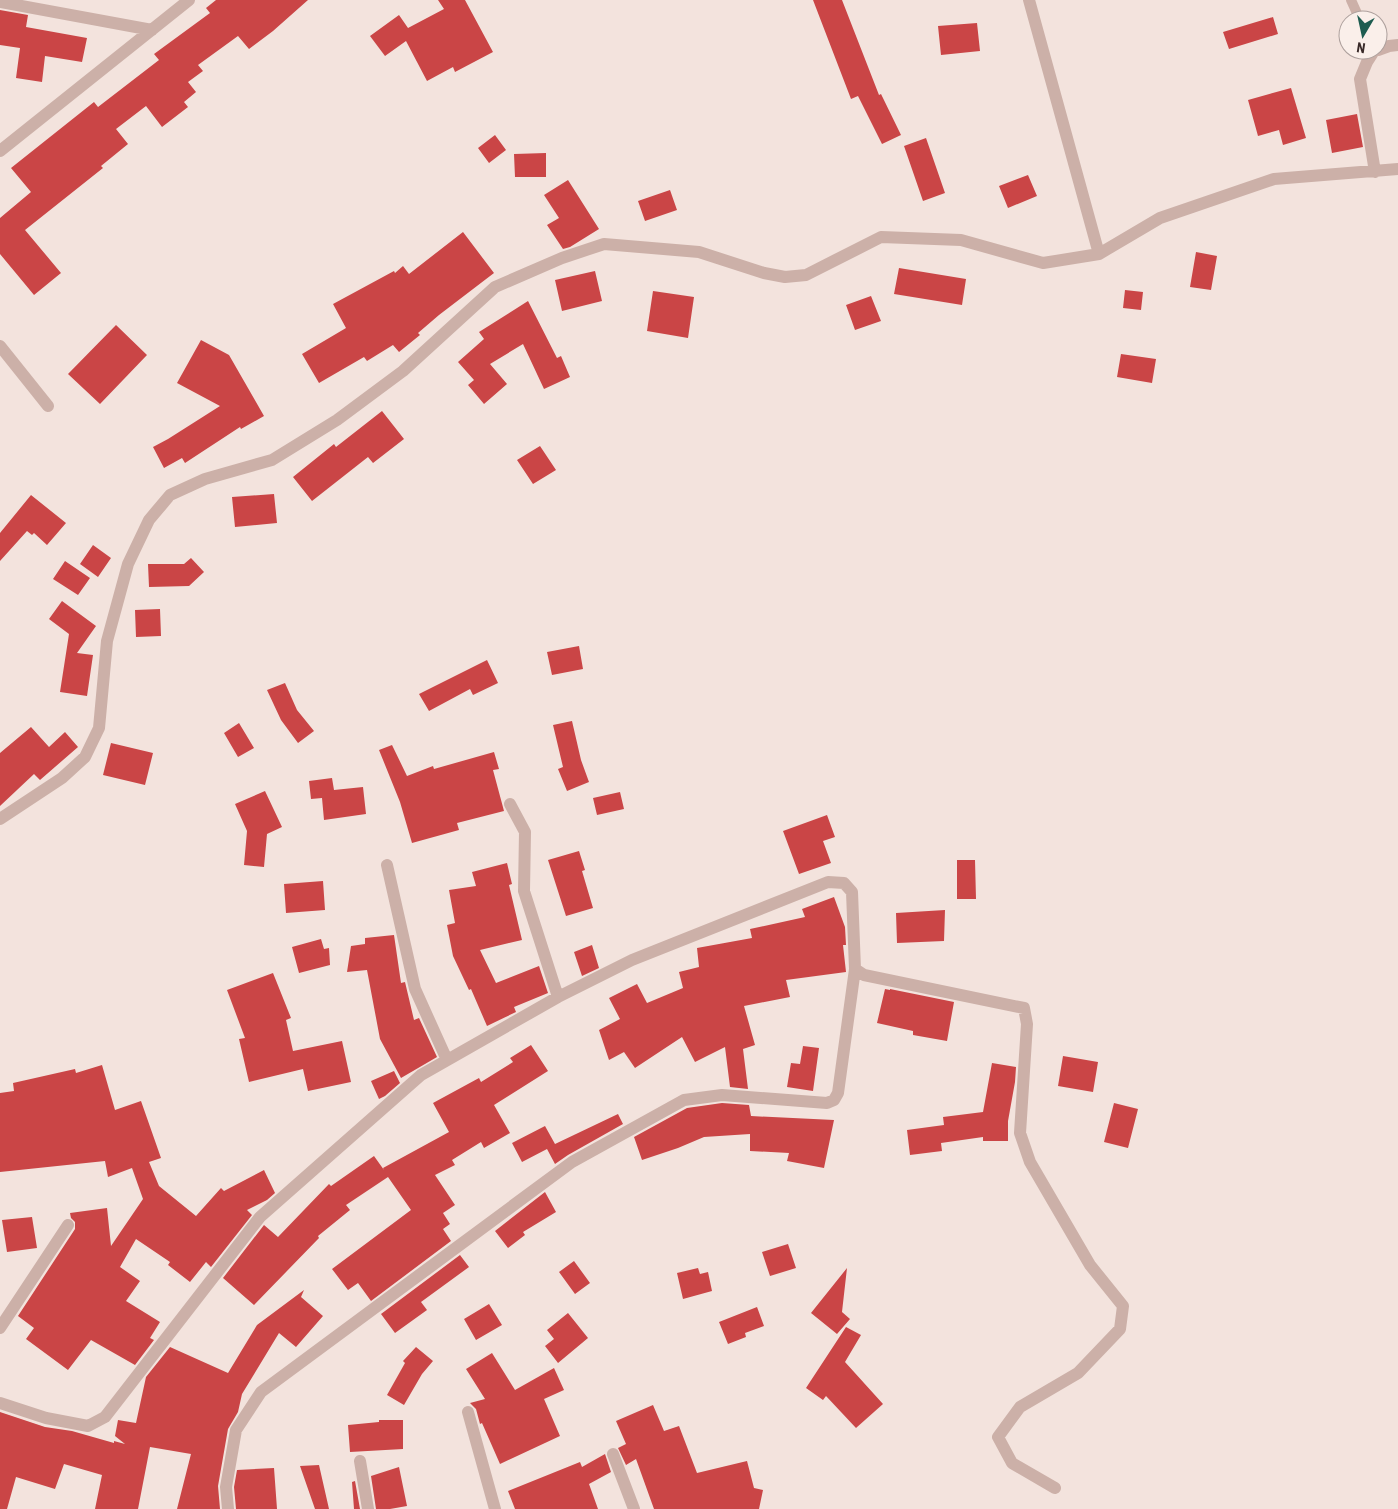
<svg xmlns="http://www.w3.org/2000/svg" width="1398" height="1509" font-family="'Roboto Condensed',sans-serif">
	<style>
		.building { fill: #ca4546 }
		.lines { fill: none; stroke-linecap: round; stroke-linejoin: round }
		.lane { stroke: #ccb0a8; stroke-width: 10 }
		.street { stroke: #ccb0a8; stroke-width: 12 }
	</style>
	<rect width="100%" height="100%" fill="#f3e3dd"/>
	<path class="building" d="M216,0H308L273,31L249,49L238,36L198,65L203,71L188,82L196,92L184,102L188,107L162,127L146,106L116,129L128,144L101,166L103,168L25,230L61,273L34,295L0,254V218L31,192L11,168L94,102L98,107L159,60L154,54L210,13L206,8Z
		M438,0H465L493,52L455,72L453,67L427,81L406,41L385,56L370,36L399,15L408,28L444,9Z
		M813,0H842L879,95L881,94L901,135L882,144L858,96L851,99Z
		M0,10L28,15L26,27L87,38L82,62L45,56L42,82L16,78L20,48L0,45Z
		M1273,17L1278,34L1229,49L1223,32Z
		M977,23L980,51L941,55L938,26Z
		M1291,88L1306,138L1283,145L1279,130L1258,136L1248,100Z
		M1357,114L1363,147L1332,153L1326,120Z
		M495,135L506,150L489,163L478,148Z
		M926,138L945,193L923,201L904,146Z
		M546,153V177H515L514,154Z
		M1028,175L1037,196L1008,208L999,186Z
		M568,180L599,229L570,247L563,249L547,225L559,218L544,195Z
		M670,190L677,210L645,221L638,201Z
		M463,232L494,273L439,315L418,333L420,335L399,352L393,345L367,361L364,357L319,383L302,354L346,328L333,304L394,271L395,273L403,266L409,274Z
		M1196,252L1217,256L1211,290L1190,287Z
		M899,268L966,279L962,305L894,294Z
		M595,271L602,301L562,311L555,280Z
		M1125,290L1143,292L1141,310L1123,308Z
		M653,291L694,297L688,338L647,331Z
		M871,296L881,321L855,330L846,305Z
		M528,301L557,358L561,356L570,377L544,389L523,344L490,364L507,384L484,404L468,385L474,380L458,362L484,339L479,332Z
		M116,325L147,355L100,404L68,374Z
		M201,340L229,355L264,416L241,429L240,427L185,463L182,458L164,468L153,447L168,439L220,406L177,383Z
		M1121,354L1156,359L1152,383L1117,377Z
		M382,411L404,439L373,463L368,457L312,501L293,477L334,444L336,447Z
		M540,446L556,470L533,484L517,460Z
		M274,494L277,523L235,527L232,497Z
		M31,495L66,523L47,545L34,533L32,535L27,531L0,561V533Z
		M93,545L111,558L98,577L80,564Z
		M191,558L204,572L189,586L149,587L148,564H184Z
		M65,561L90,578L78,595L53,579Z
		M62,601L96,626L77,653L93,655L87,696L60,692L69,634L49,619Z
		M160,609L161,636L136,637L135,610Z
		M579,646L583,669L552,675L547,652Z
		M487,660L498,683L473,695L470,689L429,711L419,694Z
		M285,683L297,710L314,731L298,743L281,720L267,690Z
		M572,721L581,760L589,782L567,791L558,769L563,767L553,725Z
		M239,723L254,748L238,757L224,733Z
		M31,727L49,747L65,732L78,747L40,780L34,774L0,806V753Z
		M111,743L153,753L145,785L103,775Z
		M392,745L407,776L433,766L434,769L494,752L499,769L493,770L504,811L457,823L459,830L412,843L400,802L379,750Z
		M332,778L334,790L363,787L366,814L324,820L322,798L311,799L309,781Z
		M265,791L282,827L267,834L264,867L244,865L247,831L235,804Z
		M620,792L624,809L597,815L593,798Z
		M827,815L835,837L823,841L831,863L799,874L783,831Z
		M579,851L585,870L582,871L593,908L566,916L548,860Z
		M957,860H975L976,899H957Z
		M507,863L512,884L509,885L522,940L480,950L496,983L539,966L548,993L514,1007L516,1012L487,1026L471,989L469,990L453,956L447,925L455,923L449,890L476,886L472,872Z
		M323,881L325,910L286,913L284,884Z
		M834,897L845,927L846,945H843L846,972L786,980L790,997L744,1006L755,1045L743,1049L748,1089L730,1087L725,1047L695,1062L682,1037L635,1068L624,1052L609,1060L599,1030L620,1019L609,998L637,984L647,1003L683,988L679,972L699,967L697,948L752,938L750,929L805,917L802,909Z
		M945,910L944,941L897,943L896,913Z
		M394,935L401,983L405,982L414,1020L419,1018L437,1057L401,1078L380,1039L367,970L347,972L351,946L365,944V938Z
		M321,939L324,949L329,948L330,965L299,973L292,947Z
		M592,945L599,968L582,976L574,952Z
		M273,973L291,1018L286,1020L293,1051L342,1041L351,1082L308,1091L303,1069L249,1082L239,1039L245,1038L227,990Z
		M885,989L890,990V989L954,1002L947,1041L913,1035V1031L877,1023Z
		M531,1045L548,1071L494,1105L510,1133L484,1148L481,1142L452,1160L455,1165L435,1175L455,1205L443,1213L450,1224L443,1229L451,1241L371,1301L358,1283L348,1290L332,1269L411,1210L388,1177L346,1205L350,1210L318,1236L319,1238L254,1305L223,1278L264,1225L278,1237L329,1184L331,1186L374,1156L384,1170L383,1168L449,1132L433,1103L479,1078L481,1082L513,1062L510,1058Z
		M803,1046L819,1048L813,1091L787,1087L791,1063L800,1064Z
		M1063,1056L1098,1062L1093,1092L1058,1086Z
		M992,1063L1016,1067L1015,1082L1008,1121V1141H983V1137L941,1143L942,1151L910,1155L907,1130L944,1125L943,1117L983,1112Z
		M102,1065L115,1110L141,1101L161,1158L149,1162L159,1186L196,1216L221,1188L224,1191L264,1170L275,1193L267,1200L247,1210L252,1215L211,1267L206,1262L190,1282L168,1265L170,1262L136,1239L120,1267L140,1281L126,1301L160,1322L150,1338L154,1340L135,1365L91,1340L68,1370L26,1339L34,1328L18,1316L75,1229V1222L71,1218L70,1213L107,1208L111,1246L143,1199L132,1168L108,1177L105,1161L0,1172V1093L14,1091L13,1083L75,1069L76,1073Z
		M394,1071L400,1083L385,1096L379,1099L371,1081Z
		M722,1103L749,1105L751,1116L834,1120L824,1168L787,1161L789,1153L750,1151V1134L704,1137L678,1148L642,1160L634,1137L687,1108Z
		M1114,1103L1138,1109L1128,1148L1104,1142Z
		M618,1114L623,1124L568,1155L555,1164L547,1149L522,1162L512,1143L545,1126L555,1144Z
		M545,1192L556,1212L523,1232L525,1235L508,1248L495,1231Z
		M32,1217L37,1248L7,1252L2,1220Z
		M788,1244L796,1268L770,1276L762,1252Z
		M460,1255L469,1267L421,1302L427,1310L395,1333L381,1314Z
		M574,1261L590,1283L575,1294L559,1272Z
		M698,1268L700,1274L708,1272L712,1291L683,1299L677,1273Z
		M847,1268L842,1312L850,1319L837,1334L811,1313Z
		M304,1290L301,1297L323,1316L296,1347L279,1333L242,1394L238,1412L228,1429L218,1486L220,1509H177L191,1454L150,1447L138,1509H95L102,1475L64,1464L55,1489L16,1477L7,1509H0V1412L45,1427L72,1431L114,1443V1441L125,1444L115,1436L118,1420L136,1423L146,1377L170,1347L228,1373L257,1325Z
		M489,1304L502,1325L476,1340L464,1319Z
		M757,1307L764,1326L745,1333L746,1337L728,1344L719,1322Z
		M568,1313L588,1338L558,1363L545,1346L554,1339L547,1330Z
		M846,1327L861,1335L845,1362L883,1404L856,1428L826,1396L823,1400L806,1388Z
		M416,1347L433,1361L422,1374L404,1405L387,1395L405,1363L403,1361Z
		M492,1353L515,1390L554,1368L564,1390L544,1399L560,1436L500,1464L482,1423L480,1424L476,1409L470,1403L485,1399L466,1369Z
		M653,1405L664,1431L679,1426L697,1473L747,1461L754,1488L763,1490L759,1509H654L636,1459L626,1465L618,1448L626,1444L616,1421Z
		M379,1420H403V1449L350,1452L348,1425L379,1422Z
		M605,1454L611,1472L589,1484L598,1509H515L508,1491L580,1462L582,1467Z
		M319,1465L329,1509H315L300,1466Z
		M399,1467L407,1506L390,1509H376L371,1476Z
		M274,1468L277,1509H236L234,1487L237,1470Z
		M355,1481L360,1509H354L352,1482Z"/>
	<g class="lines">
		<path class="lane" d="M1351,0L1360,20"/>
		<path class="street" d="M1029,0L1099,254
			M0,2L152,30
			M1378,50L1389,46L1398,45
			M0,151L189,0
			M1375,172L1360,79L1367,62L1374,51L1377,50
			M0,346L48,406
			M510,804L525,832L524,891L558,997
			M0,819L62,778L85,757L99,728L107,641L128,564L149,520L170,495L205,479L272,460L337,420L403,371L495,287L562,258L604,244L699,252L764,273L785,277L806,275L881,237L961,240L1043,263L1099,254L1160,218L1274,179L1398,169
			M387,865L415,989L447,1060
			M0,1328L68,1225
			M0,1403L46,1418L88,1426L105,1417L260,1217L421,1075L558,997L632,960L828,882L844,883L852,892L855,969L864,975L1024,1008L1027,1024L1020,1133L1030,1162L1090,1265L1123,1306L1120,1329L1078,1373L1020,1407L998,1437L1012,1463L1055,1488
			M468,1412L495,1509
			M613,1454L634,1509
			M360,1461L368,1509
			M228,1509L226,1487L236,1430L261,1392L572,1162L684,1100L722,1095L827,1103L834,1100L838,1093L855,969"/>
	</g>
	<g transform="translate(1363 35) rotate(189)"><circle r="24" fill="#faefea" stroke="#ada09d"/>
	<path d="M0-4L9 19L0 12L-9 19Z" fill="#1d5c50"/>
	<text y="-8" font-size="14" font-weight="bold" text-anchor="middle" fill="#392a29">N</text>
	</g>
</svg>
